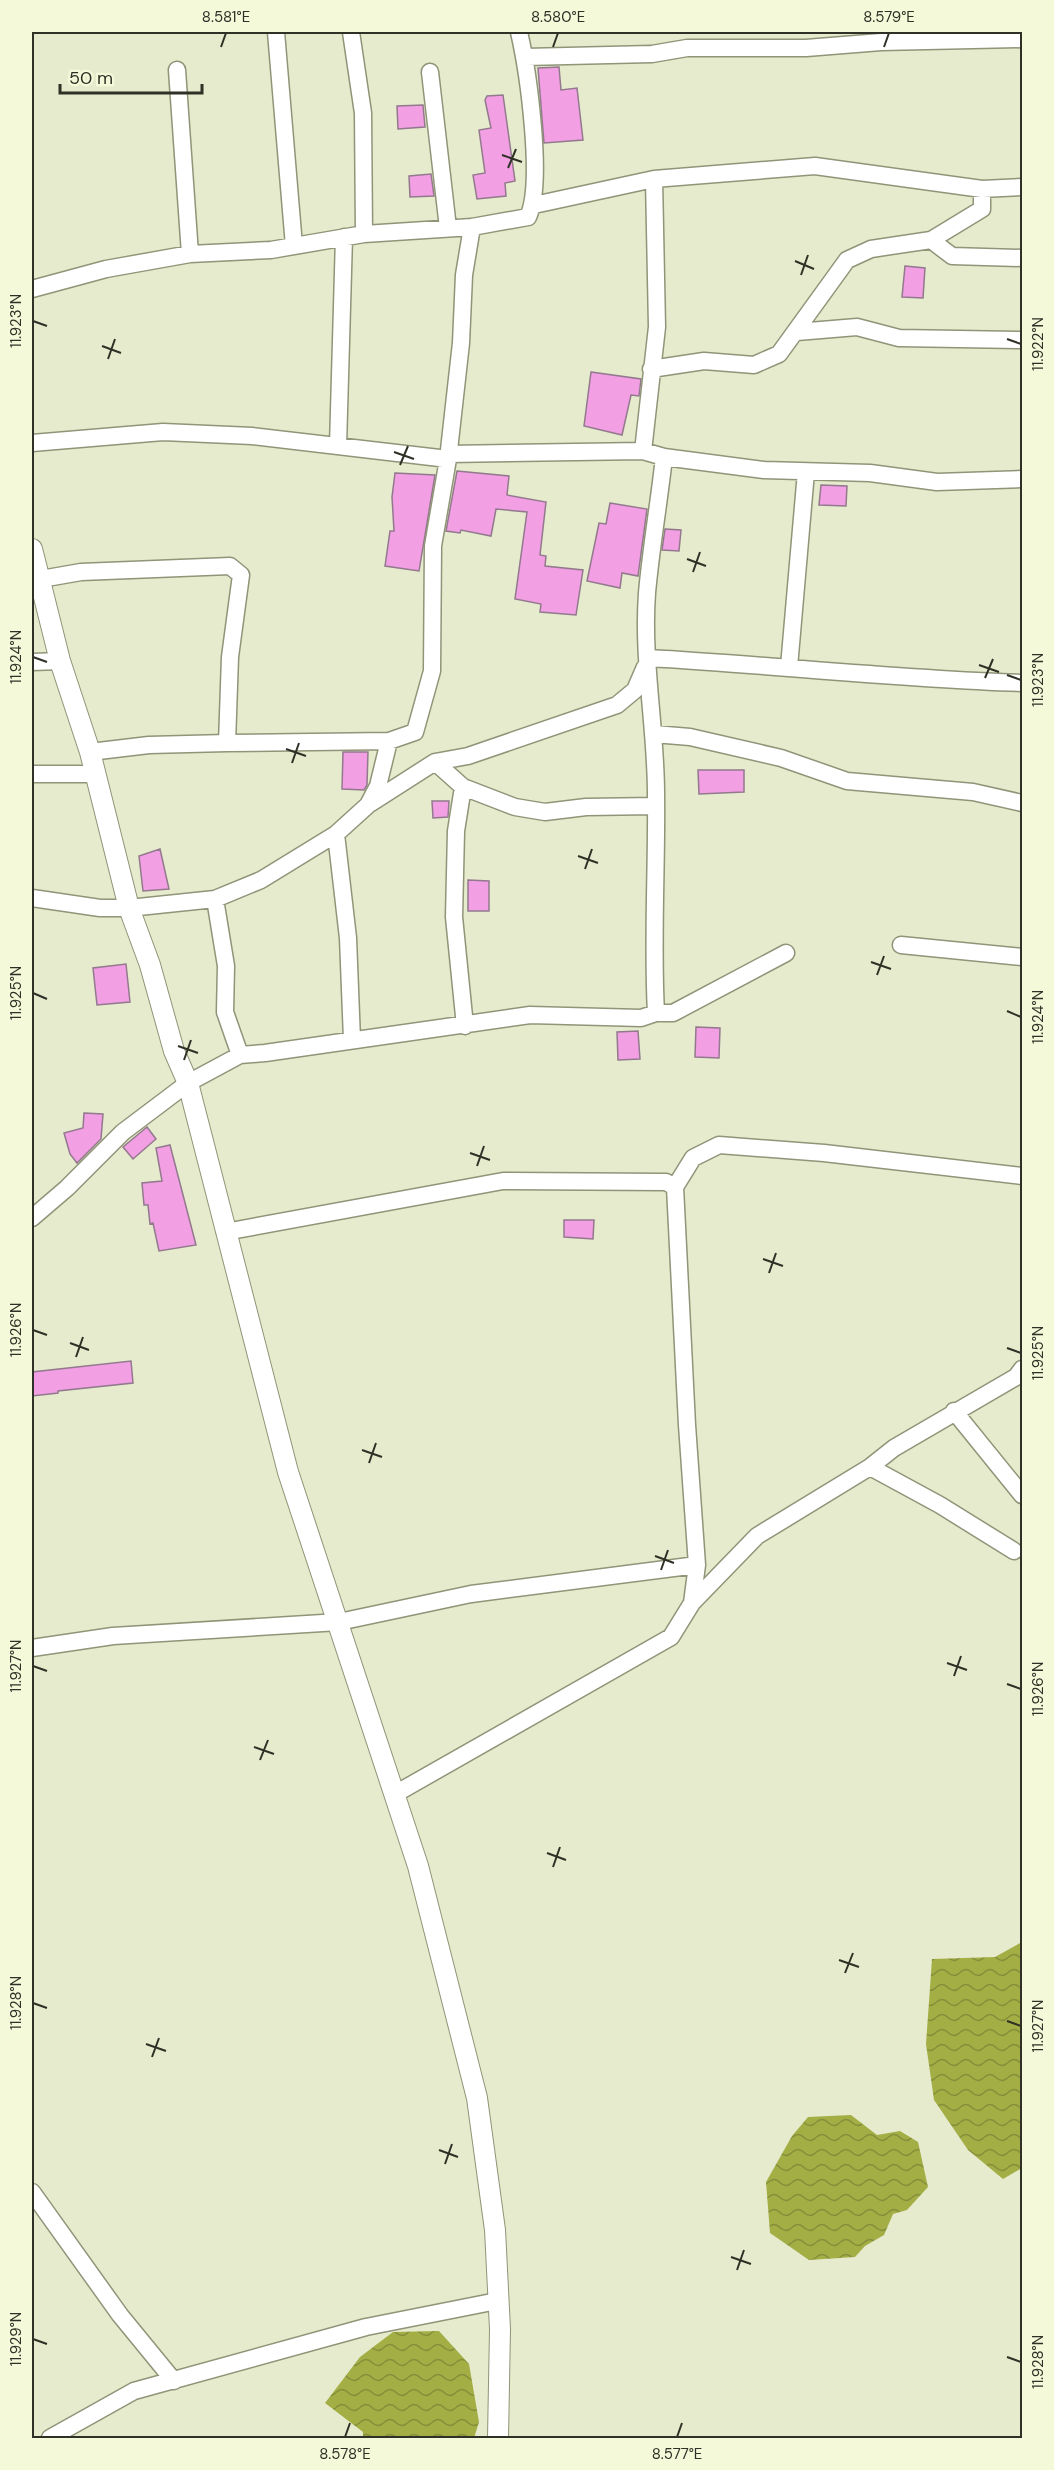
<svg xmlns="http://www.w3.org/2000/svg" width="1054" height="2470" font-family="'DM Sans',sans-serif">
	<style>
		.water { fill: url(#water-waves) }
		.building { fill: #f29fe3; stroke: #92798d; stroke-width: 1.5 }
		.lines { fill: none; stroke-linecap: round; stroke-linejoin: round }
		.minor-casing { stroke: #909478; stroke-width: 19 }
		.tertiary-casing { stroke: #909478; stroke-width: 22 }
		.minor { stroke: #fff; stroke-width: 16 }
		.tertiary { stroke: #fff; stroke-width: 20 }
		.ticks { fill: none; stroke: #303126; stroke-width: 2 }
		.neatline { fill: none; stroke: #303126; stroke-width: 2 }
		.ticks-label { font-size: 15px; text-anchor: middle; fill: #303126 }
	</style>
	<defs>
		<pattern id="water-waves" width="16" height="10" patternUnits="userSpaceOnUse" patternTransform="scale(1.5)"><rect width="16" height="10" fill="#a3ae45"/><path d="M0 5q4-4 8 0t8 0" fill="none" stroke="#858e39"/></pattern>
	</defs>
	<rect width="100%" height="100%" fill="#e6ebcd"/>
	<path class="water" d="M1022,1942V2168L1003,2179L968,2150L934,2100L926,2044L932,1959L995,1957Z
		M851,2115L877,2135L900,2131L918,2142L928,2187L907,2210L893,2214L884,2235L865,2246L855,2257L809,2260L770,2233L766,2182L792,2136L808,2117Z
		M439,2331L469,2364L479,2422L474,2438H363V2432L325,2403L360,2357L393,2332Z"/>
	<path class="building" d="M559,67L561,90L577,88L583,140L544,143L538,68Z
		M503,95L515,181L505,183L506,196L477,199L473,175L485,173L479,130L491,128L485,100L487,96Z
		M423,105L425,127L398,129L397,106Z
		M431,174L434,196L410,197L409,176Z
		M905,266L925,268L923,298L902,297Z
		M591,372L641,379L639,396L631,395L622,435L584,426Z
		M457,471L509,476L507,495L546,502L540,555L546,556L545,566L583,570L576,615L540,612L541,604L515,599L527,512L496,509L491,536L461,530L460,533L446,531Z
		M395,473L435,475L419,571L385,566L390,531H394L392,497Z
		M821,485L847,486L846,506L819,505Z
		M610,503L647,509L638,576L622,573L620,588L587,581L599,523L606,524Z
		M665,529L681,530L679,551L662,550Z
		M343,752H368L367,785L364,790L342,789Z
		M698,770H744V792L699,794Z
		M432,801H449L448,817L433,818Z
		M160,849L169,889L143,891L139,856Z
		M468,880L489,881V911H468Z
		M126,964L130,1002L97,1005L93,968Z
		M696,1027L720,1028L719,1058L695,1057Z
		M638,1031L640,1059L618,1060L617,1032Z
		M84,1113L103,1114L101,1139L77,1163L70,1154L64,1133L83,1128Z
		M147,1127L156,1139L133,1159L123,1147Z
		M170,1145L196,1245L159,1251L153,1223L150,1224L148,1205H144L142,1183L162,1181L156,1148Z
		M564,1220H594L593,1239L564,1237Z
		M131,1361L133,1383L58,1391V1393L32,1396V1372Z"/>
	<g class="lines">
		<defs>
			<path id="minor" d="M276,32L294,246
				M351,32L363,113L364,234
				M525,57L652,54L687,48H806L881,42L1022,39
				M177,70L190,254
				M430,72L448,228
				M654,179L815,166L982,189L1022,187
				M534,205L654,179L657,327L643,451
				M931,240L952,256L1022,258
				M32,289L106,269L190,254L271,250L364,234L472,227L528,217C544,183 528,71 519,32
				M797,332L857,327L899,338L1022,340
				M651,369L704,361L754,365L779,354L847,260L871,249L931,240L982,209V189
				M32,443L163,432L252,436L448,459
				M338,446L344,237
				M448,454L643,451L664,457C659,503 651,548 647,593C642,660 656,727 656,794C657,867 652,940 656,1013
				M664,457L764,470L870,473L937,482L1022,479
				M41,579L81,572L230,566L241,575L230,657L227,743L149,745L90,752
				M649,658C773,665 898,679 1022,683
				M32,662L60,661
				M789,667L806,472
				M654,734L690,737L781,758L847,781L973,792L1022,803
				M227,743L389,741
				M435,762L463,787L515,807L545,812L586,807L655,806
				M32,774H95
				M463,787L456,831L454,917L465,1026
				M371,803L435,762L468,756L617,705L635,690L645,667
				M336,834L348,938L352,1040
				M32,898L100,908H129L215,899L261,880L336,834L368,805L378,786L389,741L415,732L432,671L433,546L448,459L461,343L464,275L472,227
				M215,899L226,966L225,1012L240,1055
				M901,945L1022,957
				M675,1187L693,1158L719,1145L824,1153L1022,1176
				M32,1218L67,1188L123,1132L188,1083L240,1055L265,1053L530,1015L641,1018L656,1013H673L786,953
				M225,1232L503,1181L666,1182L675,1187L687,1425L697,1565L692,1603L671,1637L395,1794
				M954,1411L1022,1495
				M870,1467L940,1505L1014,1551
				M692,1603L757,1536L870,1467L894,1448L1016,1377L1022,1369
				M32,1648L113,1636L339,1622L471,1594L697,1565
				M32,2192L120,2315L174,2381
				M50,2438L134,2391L366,2327L497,2301"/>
			<path id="tertiary" d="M32,549L60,661L90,752L129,908L150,965L174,1051L188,1083L288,1472L418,1866L477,2098L495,2230L500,2329L498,2438"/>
		</defs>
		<use href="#minor" class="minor-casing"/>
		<use href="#tertiary" class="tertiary-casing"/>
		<use href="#minor" class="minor"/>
		<use href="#tertiary" class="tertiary"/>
	</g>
	<path class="ticks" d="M221,47L226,33M553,47L558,33M884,47L889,33M502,155L522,162M508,168L516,149M795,261L814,269M801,275L808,255M33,321L47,326M1007,339L1021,344M102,346L121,353M108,359L115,339M394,452L414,459M400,465L408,446M687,559L706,566M693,572L700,552M33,657L47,662M979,665L999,672M1007,675L1021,680M985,678L993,659M286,749L306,756M292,763L299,743M578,856L598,863M585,869L592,849M871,962L891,969M877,975L884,956M33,993L47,999M1007,1011L1021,1017M178,1046L198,1053M184,1060L191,1040M470,1153L490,1160M477,1166L484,1146M763,1259L783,1266M769,1273L776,1253M33,1330L47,1335M70,1343L89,1350M1007,1348L1021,1353M76,1357L83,1337M362,1450L382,1457M369,1463L376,1443M655,1556L674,1563M661,1570L668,1550M947,1663L967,1670M33,1666L47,1671M954,1676L961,1656M1007,1684L1021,1689M254,1747L274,1754M260,1760L268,1740M547,1853L566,1860M553,1867L560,1847M839,1960L859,1967M845,1973L853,1953M33,2003L47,2008M1007,2021L1021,2026M146,2044L166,2051M152,2057L159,2038M439,2150L458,2157M445,2164L452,2144M731,2257L751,2264M737,2270L744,2250M33,2339L47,2344M1007,2357L1021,2362M345,2437L350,2423M677,2437L682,2423"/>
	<rect width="1054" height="2470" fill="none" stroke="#f4f9da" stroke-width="66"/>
	<path d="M60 84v9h142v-9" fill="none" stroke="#303126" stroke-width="3"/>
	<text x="69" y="84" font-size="18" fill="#303126" stroke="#f4f9da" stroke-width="4.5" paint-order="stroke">50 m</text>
	<rect x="33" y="33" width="988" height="2404" class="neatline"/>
	<g class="ticks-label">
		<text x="226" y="22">8.581°E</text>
		<text x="558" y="22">8.580°E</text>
		<text x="889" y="22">8.579°E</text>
		<text transform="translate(16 321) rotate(-90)" y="5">11.923°N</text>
		<text transform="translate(1038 344) rotate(-90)" y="5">11.922°N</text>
		<text transform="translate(16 657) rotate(-90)" y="5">11.924°N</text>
		<text transform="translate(1038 680) rotate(-90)" y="5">11.923°N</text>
		<text transform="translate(16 993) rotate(-90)" y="5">11.925°N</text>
		<text transform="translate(1038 1017) rotate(-90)" y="5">11.924°N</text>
		<text transform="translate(16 1330) rotate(-90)" y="5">11.926°N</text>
		<text transform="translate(1038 1353) rotate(-90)" y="5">11.925°N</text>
		<text transform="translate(16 1666) rotate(-90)" y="5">11.927°N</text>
		<text transform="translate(1038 1689) rotate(-90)" y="5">11.926°N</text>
		<text transform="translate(16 2003) rotate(-90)" y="5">11.928°N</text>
		<text transform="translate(1038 2026) rotate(-90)" y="5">11.927°N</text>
		<text transform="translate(16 2339) rotate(-90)" y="5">11.929°N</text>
		<text transform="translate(1038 2362) rotate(-90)" y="5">11.928°N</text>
		<text x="345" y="2459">8.578°E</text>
		<text x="677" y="2459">8.577°E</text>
	</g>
</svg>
